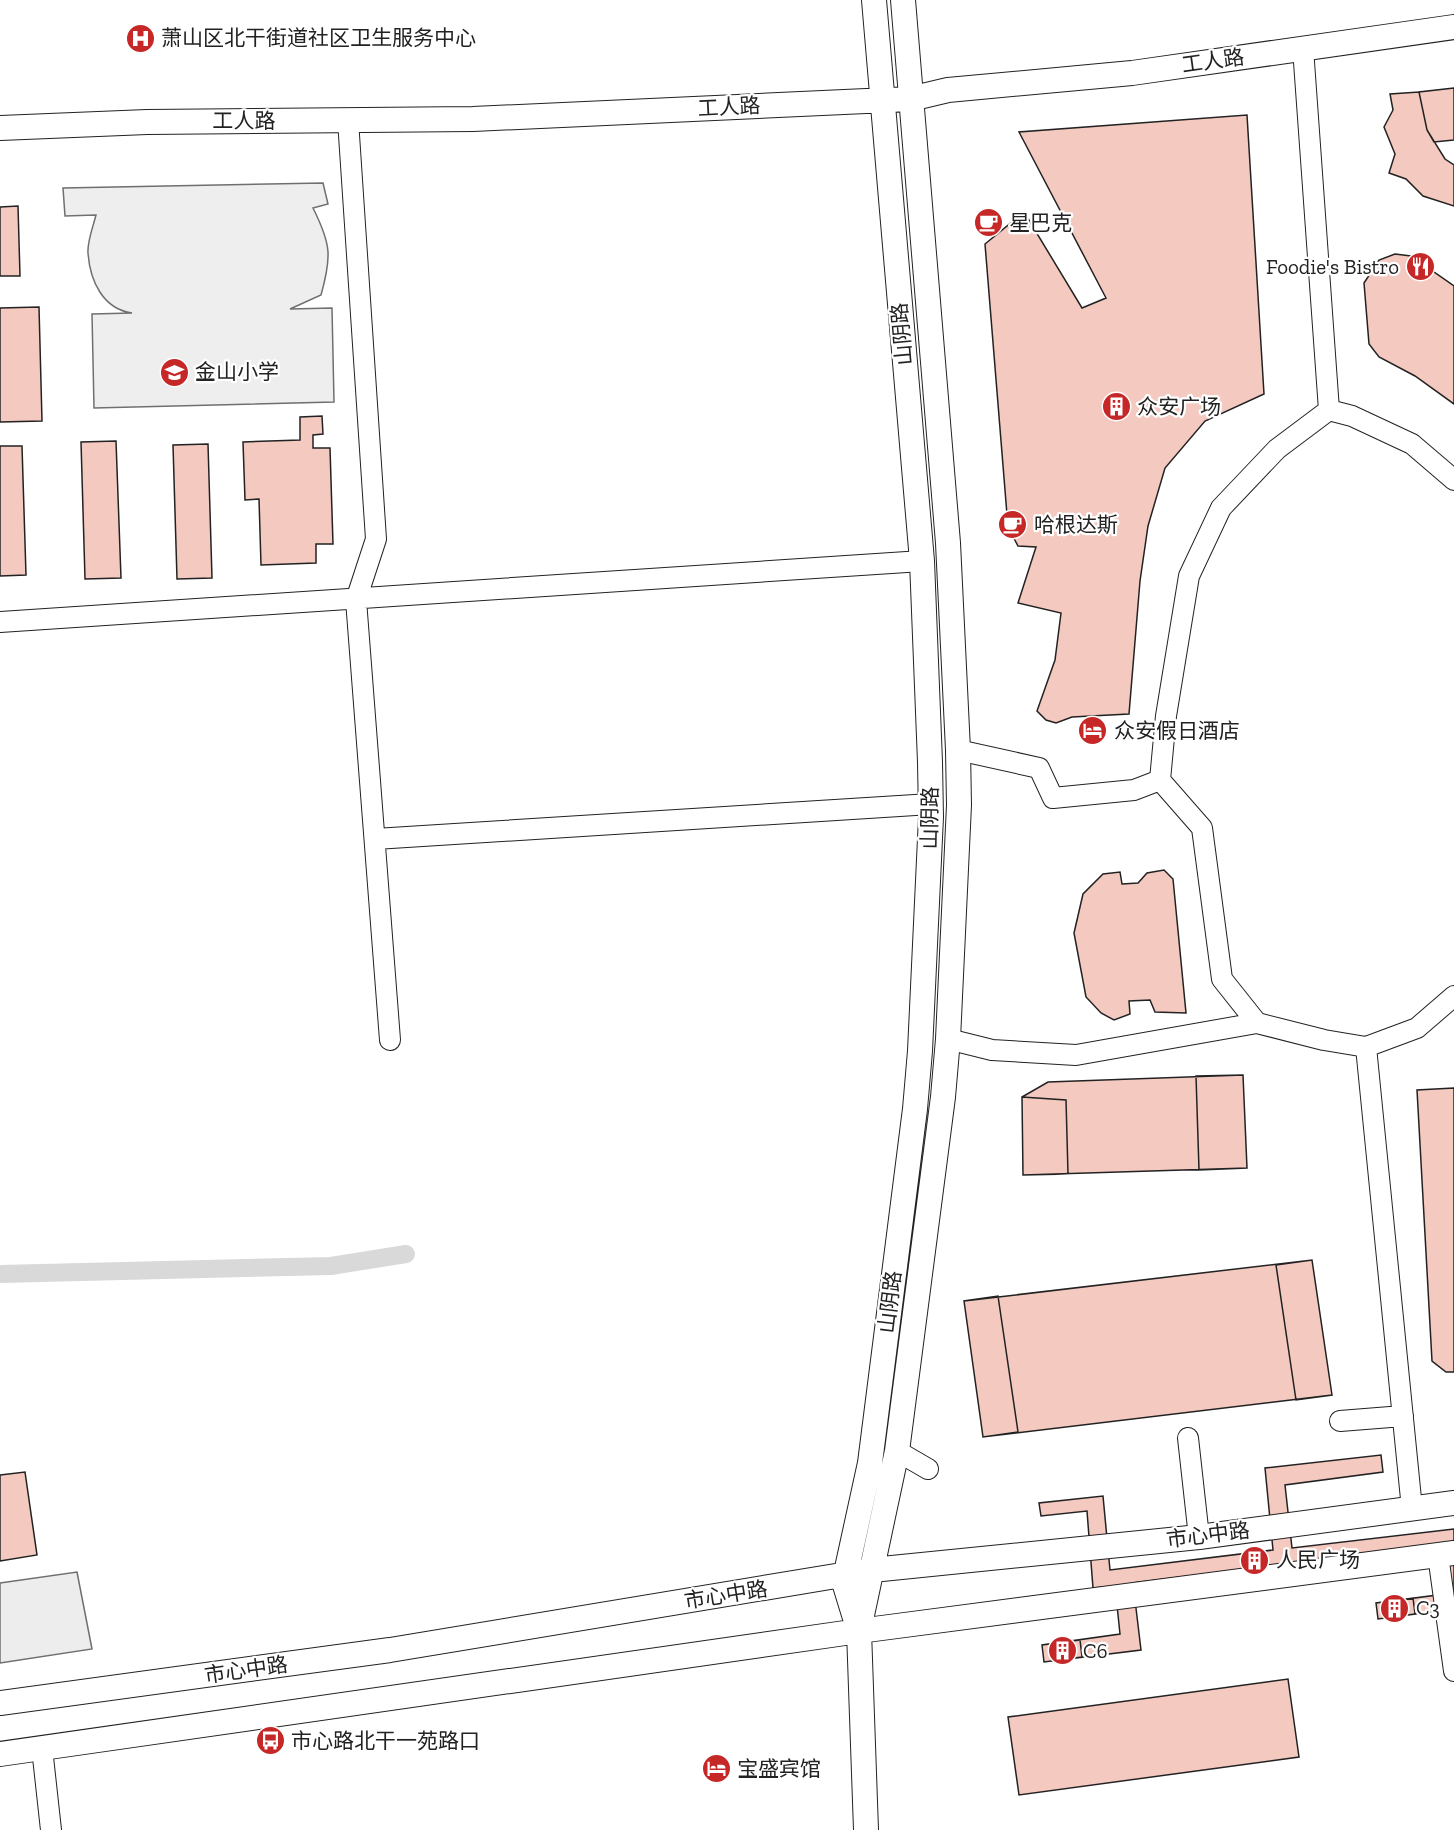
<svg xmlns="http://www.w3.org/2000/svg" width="1454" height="1830" font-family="'Zilla Slab','Noto Sans SC',serif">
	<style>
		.green { fill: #eee; stroke: #6f6f6f; stroke-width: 1.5 }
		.parking { fill: #ededed; stroke: #6f6f6f; stroke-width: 1.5 }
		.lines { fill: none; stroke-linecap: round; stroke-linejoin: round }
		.canal { stroke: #d9d9d9; stroke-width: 18 }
		.building { fill: #f3c9c0; stroke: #222; stroke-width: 1.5 }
		.minor-casing { stroke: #222; stroke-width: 22 }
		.major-casing { stroke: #222; stroke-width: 26 }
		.minor { stroke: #fff; stroke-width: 20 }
		.major { stroke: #fff; stroke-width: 24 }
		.labels { text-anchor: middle; stroke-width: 4.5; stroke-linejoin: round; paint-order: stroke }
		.poi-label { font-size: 21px; fill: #222; stroke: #fff; text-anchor: start }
		.street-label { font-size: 21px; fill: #222; stroke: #fff }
	</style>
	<rect width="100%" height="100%" fill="#fff"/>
	<path class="green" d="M323,183L328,204L313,208C331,244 332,256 321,295L290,309L332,308L334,402L94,408L92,314L132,313C103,309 90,281 88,253C87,242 93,227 96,215L65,216L63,188Z"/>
	<path class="parking" d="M77,1572L92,1649L0,1663V1583Z"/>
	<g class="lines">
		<path class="canal" d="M0,1274L331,1266L406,1254"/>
	</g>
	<path class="building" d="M1454,88V140L1434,142L1427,130L1419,92Z
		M1419,92L1427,130L1445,159L1454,165V206L1423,196L1406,179L1389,173L1395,154L1384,127L1393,110L1390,94Z
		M1247,115L1264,394L1205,421L1165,468L1148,526L1140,581L1129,714L1072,717L1056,723L1046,720L1037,711L1055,660L1061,613L1018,603L1036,547L1018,546L1008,527L985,244L1024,212L1082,308L1106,298L1019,132Z
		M18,206L20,276H0V207Z
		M1395,254L1411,256L1454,286V404L1415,376L1379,357L1369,344L1364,283L1379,260Z
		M39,307L42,421L0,422V308Z
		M322,416L323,434L313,435V448H330L333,544H316V563L261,565L259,499L245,500L243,442L300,440V417Z
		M116,441L121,578L85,579L81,442Z
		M208,444L212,578L177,579L173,445Z
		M0,446H22L26,575L0,576Z
		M1164,870L1173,879L1186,1013L1155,1012L1150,1000L1129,1001L1130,1014L1114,1020L1101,1013L1086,997L1074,933L1083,894L1103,874L1120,872L1122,884L1138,883L1147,873Z
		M1243,1075L1247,1168L1023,1175L1022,1097L1048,1082Z
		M1243,1075L1247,1168L1199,1170L1196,1076Z
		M1454,1088V1372H1446L1432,1361L1417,1090Z
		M1022,1097L1066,1100L1068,1174L1023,1175Z
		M1312,1260L1332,1395L983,1437L964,1301Z
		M1312,1260L1332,1395L1296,1400L1276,1265Z
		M998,1296L1018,1432L983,1437L964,1301Z
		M1381,1455L1383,1472L1285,1485L1292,1548L1454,1529V1609L1378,1619L1376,1603L1445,1594L1440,1545L1133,1583L1141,1650L1044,1662L1042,1645L1120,1634L1115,1586L1093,1588L1087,1511L1041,1516L1039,1503L1103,1496L1110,1570L1273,1550L1265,1468Z
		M25,1472L37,1555L0,1561V1475Z
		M1413,1598L1415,1614L1378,1619L1376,1603Z
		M1080,1640L1082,1657L1044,1662L1042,1645Z
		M1288,1679L1299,1757L1019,1795L1008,1717Z"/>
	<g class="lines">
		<defs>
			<path id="minor" d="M1303,48L1329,410
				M348,120L376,539L356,600L390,1040
				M1329,410L1352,416L1412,444L1454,480
				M0,622L922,561
				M958,750L1039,768L1053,798L1134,790L1160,780L1166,716L1189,576L1221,508L1277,449L1329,410
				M1160,780L1202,828L1222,979L1257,1023L1324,1040L1366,1047L1417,1028L1454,996
				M375,839L931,804
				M948,1039L992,1050L1076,1055L1257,1023
				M1366,1047L1412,1509
				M1340,1421L1403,1416
				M1188,1438L1199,1537
				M897,1451L928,1469
				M1438,1555L1454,1671
				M42,1748L51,1830"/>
			<path id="major" d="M0,128L147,122L473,119L910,99L948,90L1132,73L1454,27
				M859,1629L897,1451L943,1097L948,1039L959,805L958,750L948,543L903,0
				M0,1703L390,1650L872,1570L1199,1537L1454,1503
				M0,1754L859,1631L1454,1553
				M866,1830L859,1631L844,1582L870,1463L915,1109L920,1051L931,817L930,762L922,561L874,0"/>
		</defs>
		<use href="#minor" class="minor-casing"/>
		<use href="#major" class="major-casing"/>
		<use href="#minor" class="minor"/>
		<use href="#major" class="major"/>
	</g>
	<defs>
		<symbol id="hospital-disc" viewBox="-11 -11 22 22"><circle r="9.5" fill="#c62828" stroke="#fff"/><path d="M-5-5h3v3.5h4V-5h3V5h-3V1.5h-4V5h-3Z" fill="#fff"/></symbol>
		<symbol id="cafe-disc" viewBox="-11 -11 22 22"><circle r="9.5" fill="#c62828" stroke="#fff"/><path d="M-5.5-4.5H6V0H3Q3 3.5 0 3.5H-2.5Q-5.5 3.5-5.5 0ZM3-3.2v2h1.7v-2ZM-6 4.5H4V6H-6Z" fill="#fff"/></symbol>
		<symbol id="restaurant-disc" viewBox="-11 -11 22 22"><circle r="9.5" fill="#c62828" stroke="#fff"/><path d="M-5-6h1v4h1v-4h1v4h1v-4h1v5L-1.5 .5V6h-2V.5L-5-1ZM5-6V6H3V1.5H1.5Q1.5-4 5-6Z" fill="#fff"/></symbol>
		<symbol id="school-disc" viewBox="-11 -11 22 22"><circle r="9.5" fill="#c62828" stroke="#fff"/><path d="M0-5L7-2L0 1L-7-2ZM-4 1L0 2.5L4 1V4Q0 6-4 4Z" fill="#fff"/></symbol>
		<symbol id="building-disc" viewBox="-11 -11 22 22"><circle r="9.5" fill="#c62828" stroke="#fff"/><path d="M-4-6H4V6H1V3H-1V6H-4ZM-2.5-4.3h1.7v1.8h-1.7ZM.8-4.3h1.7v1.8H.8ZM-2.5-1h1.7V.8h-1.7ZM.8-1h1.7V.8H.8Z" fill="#fff"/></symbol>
		<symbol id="hotel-disc" viewBox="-11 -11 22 22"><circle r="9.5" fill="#c62828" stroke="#fff"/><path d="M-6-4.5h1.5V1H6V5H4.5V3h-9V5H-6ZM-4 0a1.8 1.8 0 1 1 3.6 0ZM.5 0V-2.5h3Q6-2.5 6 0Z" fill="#fff"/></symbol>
		<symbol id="bus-disc" viewBox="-11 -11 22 22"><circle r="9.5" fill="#c62828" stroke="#fff"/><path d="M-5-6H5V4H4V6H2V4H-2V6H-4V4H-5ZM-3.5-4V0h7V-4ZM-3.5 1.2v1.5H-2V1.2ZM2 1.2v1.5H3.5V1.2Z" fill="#fff"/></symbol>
	</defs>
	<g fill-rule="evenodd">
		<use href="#hospital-disc" x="124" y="22" width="33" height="33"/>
		<use href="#cafe-disc" x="972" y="206" width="33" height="33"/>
		<use href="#restaurant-disc" x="1404" y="250" width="33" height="33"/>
		<use href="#school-disc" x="158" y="356" width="33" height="33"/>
		<use href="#building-disc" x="1100" y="390" width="33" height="33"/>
		<use href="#cafe-disc" x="996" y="508" width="33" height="33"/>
		<use href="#hotel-disc" x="1076" y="714" width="33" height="33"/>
		<use href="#building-disc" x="1238" y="1544" width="33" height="33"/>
		<use href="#building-disc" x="1378" y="1592" width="33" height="33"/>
		<use href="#building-disc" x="1046" y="1634" width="33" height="33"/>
		<use href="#bus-disc" x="254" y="1724" width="33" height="33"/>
		<use href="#hotel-disc" x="700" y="1752" width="33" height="33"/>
	</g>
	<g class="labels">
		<g class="poi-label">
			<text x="161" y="45">萧山区北干街道社区卫生服务中心</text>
			<text x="1009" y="230">星巴克</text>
			<text x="1399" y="274" text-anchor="end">Foodie's Bistro</text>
			<text x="195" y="379">金山小学</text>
			<text x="1137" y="414">众安广场</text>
			<text x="1034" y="532">哈根达斯</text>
			<text x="1114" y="738">众安假日酒店</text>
			<text x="1276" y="1567">人民广场</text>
			<text x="1416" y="1615">C3</text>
			<text x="1083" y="1658">C6</text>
			<text x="291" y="1748">市心路北干一苑路口</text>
			<text x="737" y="1776">宝盛宾馆</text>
		</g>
		<g class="street-label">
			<text transform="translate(1213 61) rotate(-8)" y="7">工人路</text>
			<text transform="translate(729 107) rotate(-3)" y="7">工人路</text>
			<text x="244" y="128">工人路</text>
			<text transform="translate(902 334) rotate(-95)" y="7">山阴路</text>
			<text transform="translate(930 818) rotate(-89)" y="7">山阴路</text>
			<text transform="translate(890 1302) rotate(-83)" y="7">山阴路</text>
			<text transform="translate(1208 1535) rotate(-7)" y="7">市心中路</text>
			<text transform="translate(726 1595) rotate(-9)" y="7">市心中路</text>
			<text transform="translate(246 1670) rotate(-8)" y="7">市心中路</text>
		</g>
	</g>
</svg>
